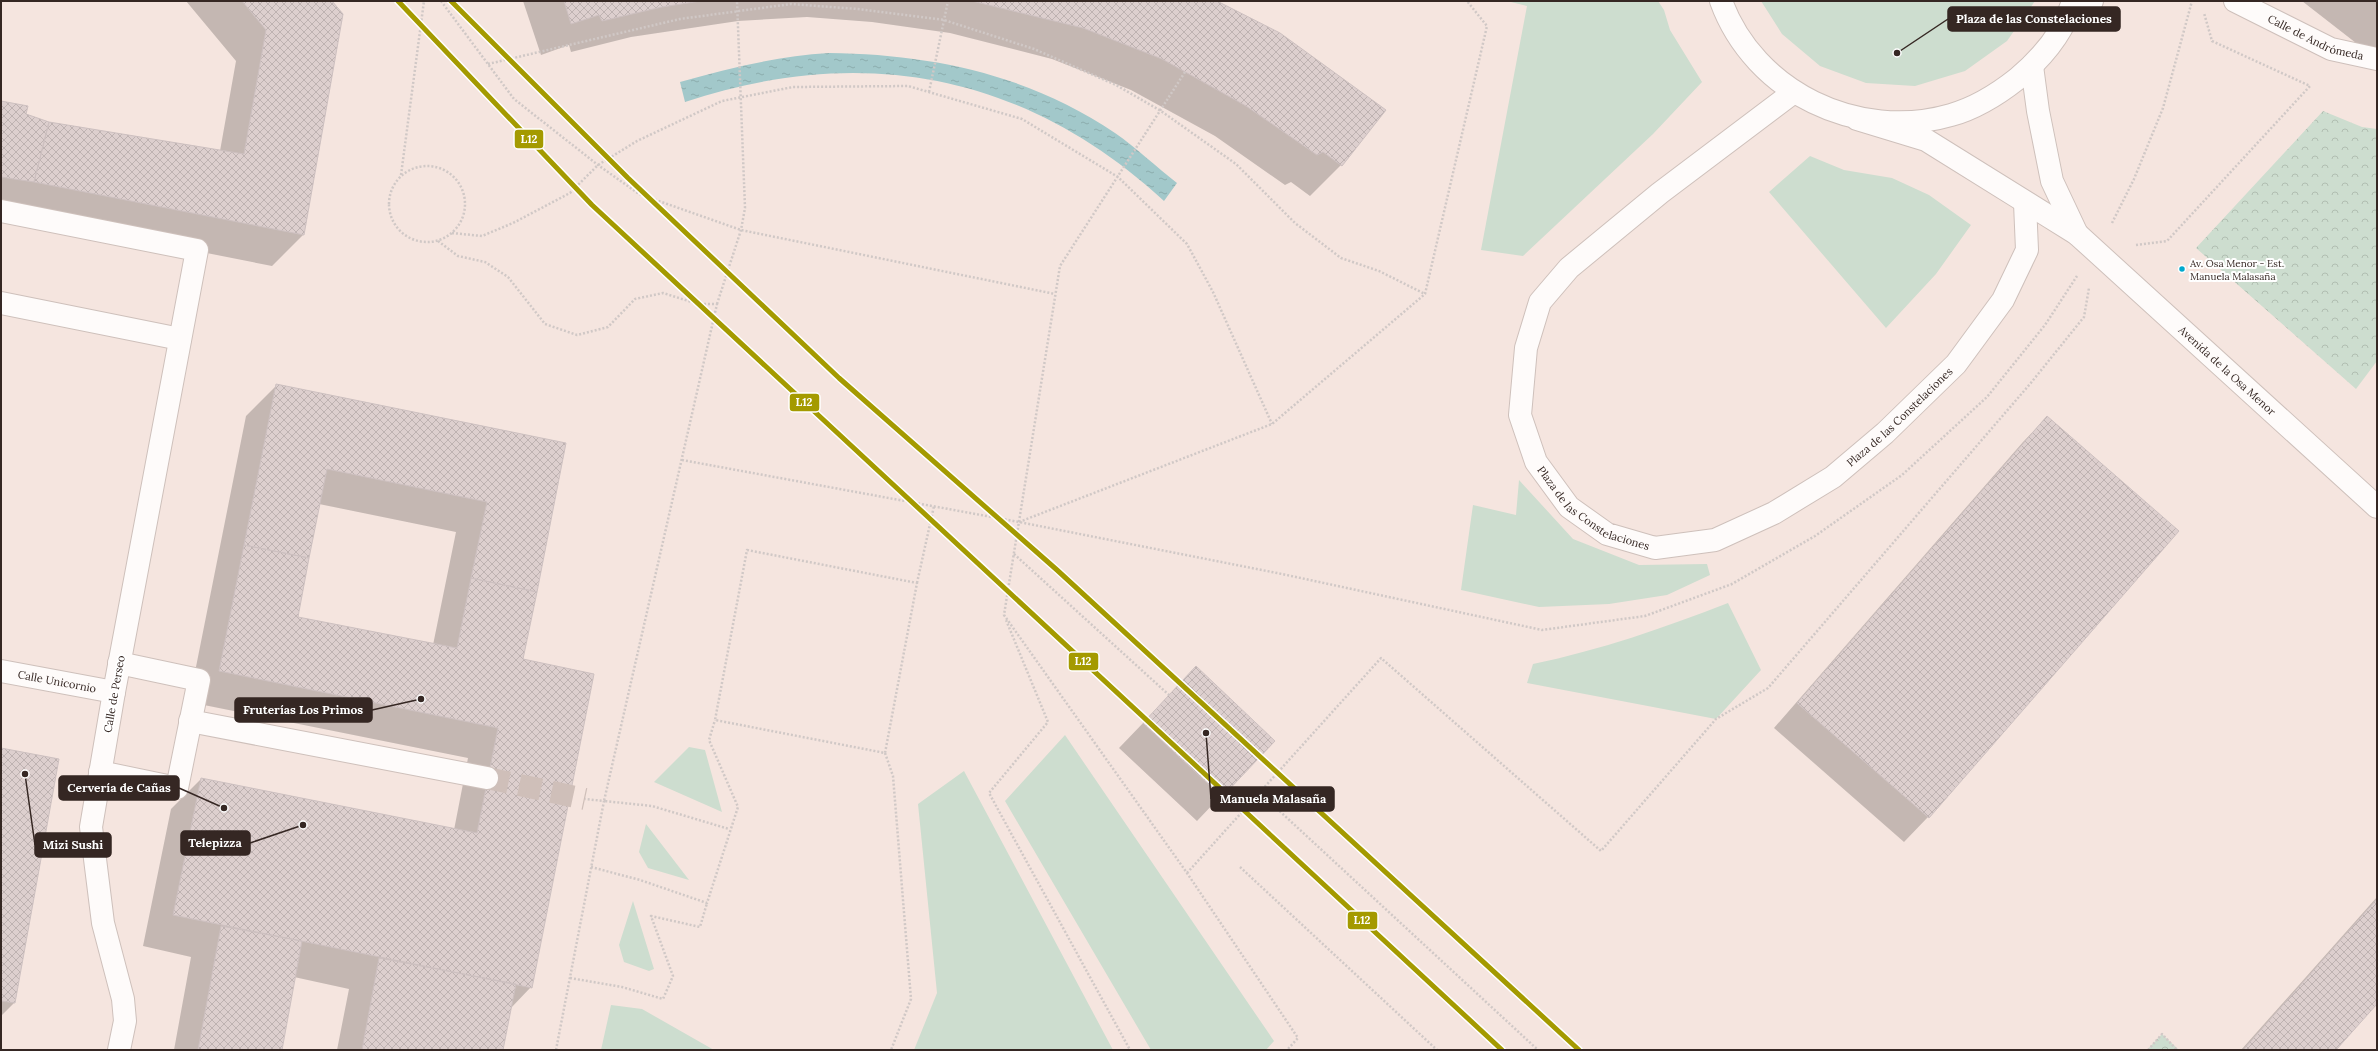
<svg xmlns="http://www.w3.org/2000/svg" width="2378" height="1051" font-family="Lora,serif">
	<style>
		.green { fill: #cdddcf }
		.park { fill: url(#park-crowns) }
		.water { fill: url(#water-ripples) }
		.shadow { fill: #0003; fill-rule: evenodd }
		.building { fill: url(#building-cross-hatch); stroke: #cdc0c0 }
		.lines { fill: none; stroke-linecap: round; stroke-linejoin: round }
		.street-tunnel { stroke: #cfbfb9; stroke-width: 22; stroke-dasharray: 22 11; stroke-linecap: butt }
		.street-casing { stroke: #cec0bb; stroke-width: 24 }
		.secondary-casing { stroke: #cec0bb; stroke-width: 24 }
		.path { stroke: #d0c8c6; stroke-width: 2.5; stroke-dasharray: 2 2; stroke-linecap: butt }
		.street { stroke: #fefbfa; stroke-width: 22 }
		.secondary { stroke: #fefbfa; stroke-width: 22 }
		.metro-1-casing { stroke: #fff; stroke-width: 8 }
		.metro-1 { stroke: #a49a00; stroke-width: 5 }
		.bus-dot { fill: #00a9ce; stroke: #fff; stroke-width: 1.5 }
		.labels { text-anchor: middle; stroke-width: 4; stroke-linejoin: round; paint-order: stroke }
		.bus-label { font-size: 10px; fill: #352723; stroke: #fff; text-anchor: start }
		.street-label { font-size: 11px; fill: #352723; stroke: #fff }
		.leader { fill: none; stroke: #352723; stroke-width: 1.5 }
		.callout-dot { fill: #352723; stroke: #fff; stroke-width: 1.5 }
		.callout { fill: #352723; stroke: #352723; stroke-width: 1.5 }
		.callout-label { font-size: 12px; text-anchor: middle; font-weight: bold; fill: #fff }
		.line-badge { stroke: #fff; stroke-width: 1.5 }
		.badge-label { font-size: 11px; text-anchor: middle; font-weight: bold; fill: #fff }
	</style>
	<defs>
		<pattern id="park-crowns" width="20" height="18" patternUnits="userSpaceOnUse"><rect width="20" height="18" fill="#cdddcf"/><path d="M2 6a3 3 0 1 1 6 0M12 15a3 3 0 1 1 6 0" fill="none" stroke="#b1beb1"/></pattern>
		<pattern id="water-ripples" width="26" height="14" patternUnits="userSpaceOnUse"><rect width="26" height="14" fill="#a2c8ca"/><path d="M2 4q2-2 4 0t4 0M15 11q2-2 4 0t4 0" fill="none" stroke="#8cacad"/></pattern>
		<pattern id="building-cross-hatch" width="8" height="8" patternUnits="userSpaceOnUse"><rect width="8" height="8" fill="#ddcfce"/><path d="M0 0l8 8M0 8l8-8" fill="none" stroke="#beb2b1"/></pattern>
	</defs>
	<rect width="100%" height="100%" fill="#f5e5df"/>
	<path class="green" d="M1507,1H1658L1664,10L1670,30L1702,82L1653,134L1523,256L1481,250L1527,6Z
		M1761,1H2035L2007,41L1965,71L1915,86L1866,83L1820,66L1782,34Z
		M1810,156L1844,170L1892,178L1929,195L1971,225L1936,274L1886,328L1769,192Z
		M1519,480L1573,539L1639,565L1707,564L1710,575L1667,595L1609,604L1539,607L1461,590L1473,505L1516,515Z
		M1728,603L1761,670L1716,719L1527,683L1533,664C1600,650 1664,628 1728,603Z
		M1065,735L1274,1041L1266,1050H1151L1005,801Z
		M689,747L705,750L722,812L654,782Z
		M964,771L1113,1050H914L937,993L918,804Z
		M646,824L689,880L648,868L639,852Z
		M633,901L654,969L649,971L624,962L619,945Z
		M611,1005L642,1009L714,1050H601Z"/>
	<path class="park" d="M2323,111L2362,127L2377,129V361L2356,389L2196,248Z
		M2162,1034L2179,1050H2147Z"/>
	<path class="water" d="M829,53C931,54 1030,75 1115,133C1137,148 1156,167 1177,183L1164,201C1025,73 862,43 685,102L680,82C730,68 778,56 829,53Z"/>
	<path class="shadow" d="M186,1H331L303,235L272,266L1,212V102L25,114L49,123L220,151L236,61Z
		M523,1H1215L1385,111L1341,165L1310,196L1291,182L1285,185L1215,136L1131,90L1052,59L950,33L872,22L807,17L738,21L631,37L571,52L569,45L541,55Z
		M2302,1H2377V53L2365,50Z
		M277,385L565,444L522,660L531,987L510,1009L502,1050H337L349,989L294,977L281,1050H174L191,957L143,946L171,809L201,779L454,830L468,758L189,702L246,416ZM319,504L456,532L433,645L296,618Z
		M2047,417L2178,531L1928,817L1904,842L1774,728L2023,442Z
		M1196,668L1273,741L1197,821L1119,748Z
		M1,749L14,1003L1,1016Z
		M2377,897V1002L2335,1050H2241Z"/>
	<path class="building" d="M242,1H332L343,14L304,235L34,182L49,122L244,154L266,30Z
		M564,1H701L662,7L602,21L599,15L571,24Z
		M972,1H1217L1280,33L1386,110L1342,166L1323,152L1317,155L1246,106L1162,59L1083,28Z
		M1,101L28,106L26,114L49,122L34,182L1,177Z
		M276,384L566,443L537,592L471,578L487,502L327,469L309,558L244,545Z
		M2047,416L2179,531L1929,818L1797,703Z
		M244,545L309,558L298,617L457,648L471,578L537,592L523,659L594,674L532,988L173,915L201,778L477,833L498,728L219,671Z
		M1196,666L1275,741L1222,797L1143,723Z
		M1,748L59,759L15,1003L1,1001Z
		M2377,899V1004L2336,1050H2243Z
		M221,926L302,941L282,1050H198Z
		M379,958L516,984L503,1050H362Z"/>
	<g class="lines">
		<path class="street-tunnel" d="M487,778L585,799"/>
		<defs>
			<g id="street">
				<path d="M1721,1C1754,92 1858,142 1951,115C1976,108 1998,94 2017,79C2041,59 2064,32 2073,1"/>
				<path id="s1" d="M2235,1L2331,49L2377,59"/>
				<path d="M2071,8L2092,1"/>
				<path id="s2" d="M1794,92L1660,193L1569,268L1540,302L1526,348L1520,415L1536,462L1569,507L1607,534L1655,548L1715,540L1774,513L1833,477L1885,433L1956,364L2003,300L2027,250L2025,203"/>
				<path d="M1,211L197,250L114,692L91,827L103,923L123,999L125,1021L119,1050"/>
				<path d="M1,303L180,339"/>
				<path id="s3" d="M1,671L114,692"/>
				<path d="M190,721L487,778"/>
				<path d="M100,772L177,788L199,680L119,663"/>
			</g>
			<g id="secondary">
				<path d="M2032,66L2038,111L2052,181L2077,234"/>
				<path id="s4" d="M1857,119L1926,140L2077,234L2377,507"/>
			</g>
		</defs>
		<use href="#street" class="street-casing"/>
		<use href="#secondary" class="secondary-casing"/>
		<path class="path" d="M441,1L514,99L598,165L639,194L741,230L1055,294
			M488,64L680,19L791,4L858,9L944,20L1034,49L1116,85L1161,111L1236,164L1295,223L1341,258L1379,271L1425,294
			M1185,72L1060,266L1004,615L1187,873L1298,1038L1287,1050
			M929,92L948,1
			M389 204a38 38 0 1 1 76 0a38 38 0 1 1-76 0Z
			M401,175L424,1
			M2112,223L2134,179L2163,108L2192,1
			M452,233L482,236L513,223L570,193L598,165L637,141L722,101L793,87L908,86L1022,119L1118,177L1187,244L1213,292L1272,424
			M438,241L458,256L485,262L508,277L545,324L577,335L608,327L635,299L663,293L698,304H717L604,801L652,806L729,829
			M2136,245L2167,241L2310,86L2212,41L2204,13
			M717,304L741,230L745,208L737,1
			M682,460L1019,522L1282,574L1542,630L1645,616L1732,584L1815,536L1902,475L1987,397L2045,325L2077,276
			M1019,522L1272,424L1425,294L1487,26L1467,1
			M747,550L917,583L885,753L715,720Z
			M1014,554L1169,695
			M917,583L934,506
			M1006,620L1048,722L989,793L1130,1050
			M885,753L893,776L911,999L891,1050
			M1259,792L1538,1050
			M591,867L640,880L707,903L738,807L709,740L715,720
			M1240,867L1437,1050
			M1187,873L1381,658L1601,851L1716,719L1768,688L2030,384L2084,317L2089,288
			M570,978L622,987L663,999L673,976L651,916L700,927L707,903
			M556,1050L604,801L585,799
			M2148,1050L2162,1034L2177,1050"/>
		<use href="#street" class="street"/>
		<use href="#secondary" class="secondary"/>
		<defs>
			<path id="metro-1" d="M398,1L592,205L1502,1050
				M451,1L628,178L839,378L1057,570L1579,1050"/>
		</defs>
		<use href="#metro-1" class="metro-1-casing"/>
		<use href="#metro-1" class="metro-1"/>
	</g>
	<circle class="bus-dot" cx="2182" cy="269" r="3.5"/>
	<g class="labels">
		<g class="bus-label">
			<text x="2190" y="267">Av. Osa Menor - Est.<tspan x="2190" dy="13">Manuela Malasaña</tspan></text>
		</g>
		<g class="street-label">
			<text dy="4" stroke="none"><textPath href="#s1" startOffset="89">Calle de Andrómeda</textPath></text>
			<text dy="4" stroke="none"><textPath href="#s4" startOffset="453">Avenida de la Osa Menor</textPath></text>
			<text dy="4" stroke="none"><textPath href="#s2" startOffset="932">Plaza de las Constelaciones</textPath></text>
			<text dy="4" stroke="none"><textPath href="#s2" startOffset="572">Plaza de las Constelaciones</textPath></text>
			<text dy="4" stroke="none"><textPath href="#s3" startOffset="57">Calle Unicornio</textPath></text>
			<text transform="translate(114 694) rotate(-80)" y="4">Calle de Perseo</text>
		</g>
	</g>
	<path class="leader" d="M1897 53L1948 19M421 699L372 710M224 808L179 788M1206 733L1211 799M303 825L250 843M25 774L35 845"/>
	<g class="callout-dot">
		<circle cx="1897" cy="53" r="4"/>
		<circle cx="421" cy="699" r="4"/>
		<circle cx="224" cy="808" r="4"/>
		<circle cx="1206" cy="733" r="4"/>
		<circle cx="303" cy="825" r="4"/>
		<circle cx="25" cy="774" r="4"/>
	</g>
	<g class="callout">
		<rect x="1948" y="7" width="172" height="24" rx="4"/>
		<rect x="235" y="698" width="137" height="24" rx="4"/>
		<rect x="59" y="776" width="120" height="24" rx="4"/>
		<rect x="1211" y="787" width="123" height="24" rx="4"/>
		<rect x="181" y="831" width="69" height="24" rx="4"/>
		<rect x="35" y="833" width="76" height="24" rx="4"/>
	</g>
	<g class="callout-label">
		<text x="2034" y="23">Plaza de las Constelaciones</text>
		<text x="303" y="714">Fruterías Los Primos</text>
		<text x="119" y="792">Cervería de Cañas</text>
		<text x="1273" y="803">Manuela Malasaña</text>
		<text x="215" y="847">Telepizza</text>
		<text x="73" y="849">Mizi Sushi</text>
	</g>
	<g class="line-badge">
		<rect x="514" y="129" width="30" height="20" rx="4" fill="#a49a00"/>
		<rect x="789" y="393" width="31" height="19" rx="4" fill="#a49a00"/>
		<rect x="1068" y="652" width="31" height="19" rx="4" fill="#a49a00"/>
		<rect x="1347" y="911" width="31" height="19" rx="4" fill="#a49a00"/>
	</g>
	<g class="badge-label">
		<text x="529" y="143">L12</text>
		<text x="804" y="406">L12</text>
		<text x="1083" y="665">L12</text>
		<text x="1362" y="924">L12</text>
	</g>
	<rect width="2378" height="1051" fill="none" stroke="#352723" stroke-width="4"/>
</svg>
